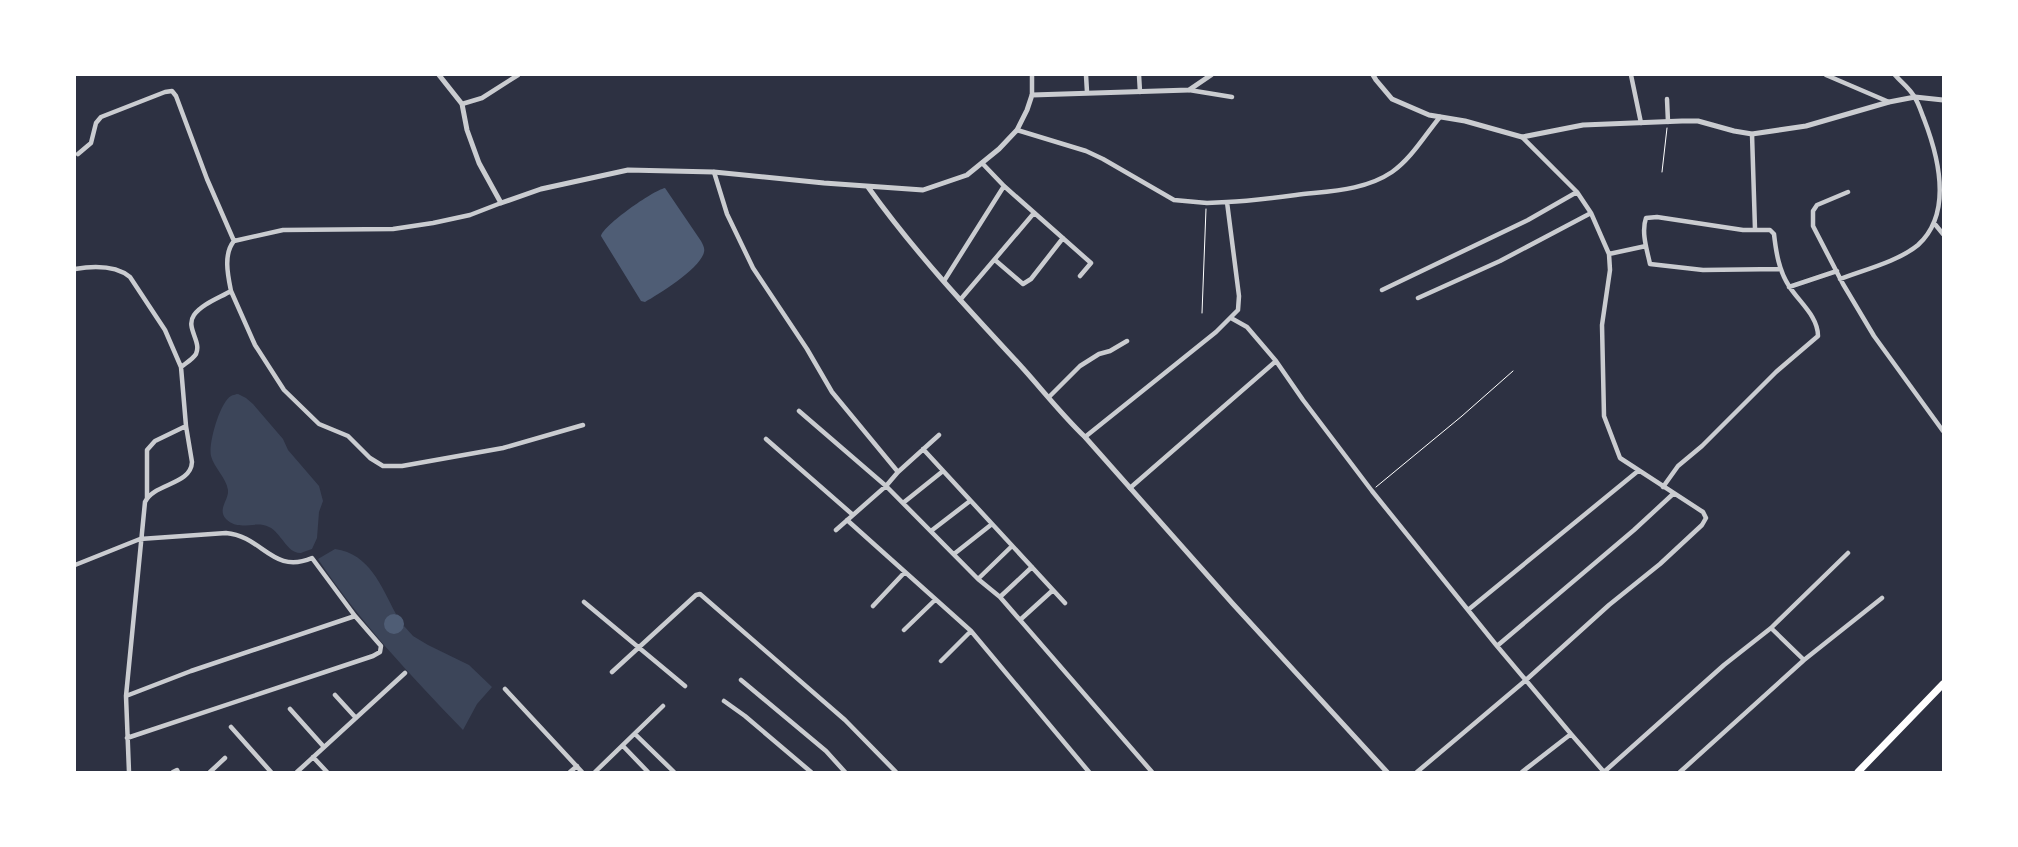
<svg xmlns="http://www.w3.org/2000/svg" width="2018" height="847" font-family="Commissioner,sans-serif">
	<style>
		.green { fill: #3c4559 }
		.water { fill: #4f5d75 }
		.lines { fill: none; stroke-linecap: round; stroke-linejoin: round }
		.path { stroke: #fff; stroke-width: 1 }
		.minor { stroke: #caccd0; stroke-width: 4.5 }
		.tertiary { stroke: #caccd0; stroke-width: 5 }
		.primary { stroke: #fff; stroke-width: 7 }
	</style>
	<rect width="100%" height="100%" fill="#2d3142"/>
	<path class="green" d="M238,394L246,398L253,404L283,439L288,450L319,486L323,501L319,512L317,538L312,549C308,550 304,552 301,553C287,554 281,532 269,527C255,520 239,532 226,519C217,509 229,500 228,490C226,477 214,468 211,456C208,444 220,402 231,396C232,395 238,394 238,394Z
		M335,549C370,554 381,586 396,614H393L390,633H397L404,626L413,636L428,645L469,665L492,687L477,704L463,730C411,676 360,622 318,559Z"/>
	<path class="water" d="M665,188L701,241C703,245 705,248 704,252C701,268 659,294 645,302L641,301L601,236C604,225 652,191 665,188Z
		M384 624a10 10 0 1 1 20 0a10 10 0 1 1-20 0Z"/>
	<g class="lines">
		<path class="path" d="M1662,172L1667,128
			M1202,313L1206,209
			M1376,487L1462,416L1513,371"/>
		<path class="minor" d="M1086,75L1087,92
			M1139,75L1140,92
			M1631,75L1641,123
			M1826,75L1889,102
			M1189,90L1232,97
			M1032,95V75
			M1667,99L1668,122
			M462,104L482,98L518,75
			M1017,130L1086,151L1103,159L1174,200L1207,203L1227,202L1239,296L1238,310L1216,332L1085,437
			M1752,134L1755,229
			M78,154L91,143L96,123L101,117L165,92L172,91L176,96L207,179L234,241
			M982,163L1004,186L1091,263L1080,276
			M714,172L727,214L753,268L807,349L832,392L898,472
			M1848,192L1817,205L1813,211V226L1843,284L1874,336L1943,431
			M1227,202C1250,201 1273,198 1296,195C1328,191 1364,191 1392,172C1411,159 1425,135 1440,117
			M1934,223L1943,234
			M1609,254L1646,246
			M995,260L1023,284L1031,279L1063,238
			M75,269C93,266 115,265 130,277L165,330L181,367L186,426L192,462C191,485 154,483 145,502L126,696L129,772
			M1840,279C1864,270 1899,261 1918,245C1953,213 1939,158 1924,119C1921,112 1919,104 1915,98C1911,89 1901,82 1895,75
			M944,281L1004,186
			M1789,287L1837,271
			M1382,290L1528,220L1577,192
			M231,291L255,345L284,390L319,424L348,436L370,458L383,466H402L503,448L583,425
			M1418,298L1500,261L1591,213
			M960,300L1034,213
			M1231,318L1247,327L1276,361L1303,400L1372,491L1497,646
			M181,367C186,363 193,359 196,354C202,341 185,328 194,315C202,304 219,298 231,291C228,276 223,254 234,241L283,230L393,229L433,223L470,215L501,203
			M1049,397L1080,366L1099,354L1110,351L1127,341
			M799,411L886,486L978,579L1000,597L1152,772
			M766,439L853,515
			M923,449L1065,603
			M1663,487L1678,466L1702,446L1776,372L1818,336C1818,316 1799,302 1789,286C1779,271 1776,252 1774,234L1770,230H1743L1657,217L1646,218C1641,232 1647,250 1650,264L1703,270L1780,269
			M1130,488L1276,361
			M147,498V450L155,441L186,426
			M903,503L943,471
			M847,520L971,631L1089,772
			M836,530L886,486L898,472L939,435
			M931,531L970,501
			M954,554L992,524
			M75,565L140,539L226,533C263,536 272,575 312,558L355,616L381,646L380,652L373,656L127,738
			M978,579L1012,546
			M1000,597L1032,567
			M584,602L685,686
			M873,606L904,573
			M1468,610L1638,471
			M1020,620L1053,590
			M1771,628L1804,660L1882,598
			M904,630L935,600
			M941,661L971,631
			M612,672L696,595L700,594L845,720L896,772
			M741,680L826,751L845,772
			M505,689L582,772
			M335,695L356,718
			M126,696L191,671L355,616
			M724,701L745,716L811,772
			M290,709L324,747
			M231,727L271,772
			M635,734L674,772
			M1571,734L1497,646L1634,530L1673,494
			M623,746L648,772
			M313,757L327,772
			M173,772L177,770L178,772
			M210,772L225,758
			M297,772L405,673
			M570,772L577,766
			M595,772L663,706
			M1417,772L1526,680L1609,605L1660,564L1702,525L1706,518L1703,512L1620,458L1604,416L1602,325L1610,270L1609,254L1591,213L1577,192L1522,137
			M1522,772L1571,734L1604,772L1724,665L1771,628L1848,553
			M1680,772L1804,660"/>
		<path class="tertiary" d="M439,75L462,104L467,130L479,163L501,203L541,189L628,170L714,172L824,183L923,190L967,175L999,149L1017,130L1027,110L1032,95L1189,90L1211,75
			M1373,75L1376,80L1392,99L1429,115L1465,121L1522,137L1583,125L1682,121H1698L1734,131L1752,134L1806,126L1889,102L1915,97L1943,100
			M868,187C913,250 966,307 1019,364C1041,388 1061,414 1085,437L1233,604L1387,772"/>
		<path class="primary" d="M1858,772L1943,684"/>
	</g>
	<rect width="2018" height="847" fill="none" stroke="#ffffff" stroke-width="152"/>
</svg>
